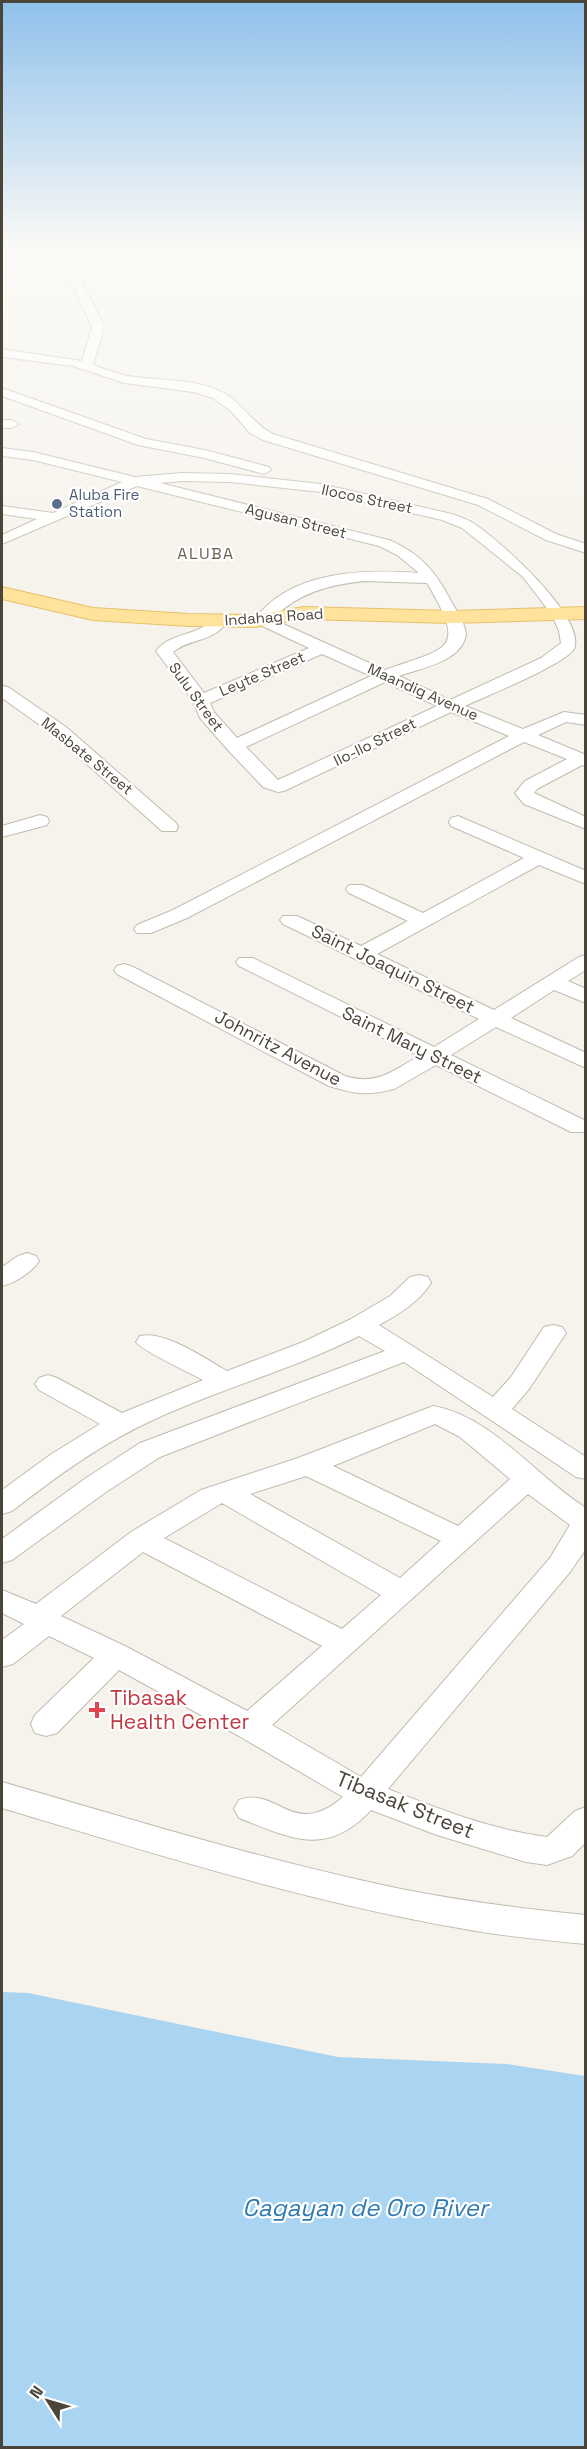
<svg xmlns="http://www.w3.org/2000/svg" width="587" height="2449" font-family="'Space Grotesk',sans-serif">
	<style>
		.water { fill: #a9d4f2 }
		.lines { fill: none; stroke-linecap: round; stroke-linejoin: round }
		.minor-casing { stroke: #c2bbae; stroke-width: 2 }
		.major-casing { stroke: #e6c16a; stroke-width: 2 }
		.minor { fill: #fff; fill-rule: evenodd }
		.major { fill: #ffe39c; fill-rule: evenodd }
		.service-dot { fill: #5c6f8a; stroke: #fff; stroke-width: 2 }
		.health-dot { fill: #e0444e; stroke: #fff; stroke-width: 2 }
		.labels { text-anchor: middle; stroke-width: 4.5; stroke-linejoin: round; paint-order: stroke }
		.far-service-label { font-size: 15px; fill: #4e5e75; stroke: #fff; text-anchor: start }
		.far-street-label { font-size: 15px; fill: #4b4439; stroke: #fff }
		.far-neighbourhood-label { font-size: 16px; letter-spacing: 1.5px; fill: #6e6250; stroke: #fff }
		.street-label { font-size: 18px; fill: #4b4439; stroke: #fff }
		.near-health-label { font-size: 21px; fill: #be3a42; stroke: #fff; text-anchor: start }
		.near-street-label { font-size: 21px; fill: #4b4439; stroke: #fff }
		.near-water-label { font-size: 24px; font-style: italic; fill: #2e7ab2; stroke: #fff }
	</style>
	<rect width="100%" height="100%" fill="#f6f3ec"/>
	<path class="water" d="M2,1992L28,1993L338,2057L506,2064L585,2076V2447H2Z"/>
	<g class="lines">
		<defs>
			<path id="minor" d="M10,250C73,250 80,276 104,327L93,365C105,369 117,374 128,376C158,381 197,378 224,393C243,404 253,424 273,434L488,499L556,534L586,544V553L546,540L478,505L263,440L250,433L231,411L213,398L193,392L124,383L73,366L2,357V349L82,361L92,327L71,281L52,263L11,252Z
				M2,388L146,439L205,450L269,467L271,470L264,474L204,458L138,445L2,396Z
				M2,420H12L19,424L12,428H2Z
				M2,448L33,452L135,477L182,473L230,474L321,484L452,514C459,517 467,519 473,523C497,538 587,618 574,649C564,665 486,696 465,706L523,729L564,712L586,715V725L566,722L538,735L586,755V766L582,765L537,789L534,793L586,817V829L524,804L515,793L525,781L567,759L524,742L187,918L151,933H137L134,929L137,925L173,910L509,736L451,712L284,791L278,792L263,787L228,750L200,718L193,701L156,651C170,632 198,637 214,618H226L228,621C211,644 192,637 173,652L204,693L309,648L256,623L254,620C291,570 363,569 419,573L397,555L379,546L137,486L2,544V535L37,519L2,514V506L53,513L122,482L33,460L2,456ZM182,481L230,482L321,492L442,520L462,528L523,577L552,615L559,631L561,643L541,658L450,700L399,676C421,668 461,662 466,635C465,622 457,612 451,601C436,572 420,553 389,540L160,483ZM364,581L427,583C468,652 448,647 385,670L272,619C298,593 328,585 364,581ZM322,654L371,676L237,738L214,712L210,703ZM385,682L437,706L278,780L246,747Z
				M2,686L8,687L66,727L176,823L178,827L176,831H162L54,735L2,698Z
				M40,815L47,817L49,821L47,825L2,837V826Z
				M458,816L586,871V884L539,865L377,954L494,1010L579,957L586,955V970L568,981L586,989V1003L554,990L511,1018L586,1053V1068L496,1027L451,1055L586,1121V1132H571L436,1065L394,1089C366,1096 356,1094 329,1086L117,974L114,970L117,966L124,964L131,966L345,1076C377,1086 392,1071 419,1056L239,966L236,962L239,958H253L434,1047L479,1019L283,924L280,920L283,916H297L361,946L408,921L349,893L346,889L349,885H363L423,913L524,858L451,826L449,822L451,818Z
				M27,1253L36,1256L39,1261C32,1272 15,1283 2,1286V1267L18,1256Z
				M419,1275L428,1277L431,1283C419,1302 399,1314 379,1325L493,1397L511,1377L544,1327L553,1325L562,1327L566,1333L529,1389L512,1409L586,1457V1479L576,1477L404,1362L160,1457L106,1492L12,1560L2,1563V1539L86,1478L140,1443L385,1351L359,1336C292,1370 221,1388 153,1420C102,1443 56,1477 12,1511L2,1514V1490L50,1455L100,1424L39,1390L35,1384L39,1378L48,1375L57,1378L122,1413L203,1380C190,1373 141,1350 136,1342L140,1336C164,1330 206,1359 227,1371L303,1342L351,1319L390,1296L410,1277Z
				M433,1406C492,1416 535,1476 586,1508V1549L570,1572L388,1789C439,1809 492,1830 547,1837L575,1811L586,1807V1842L572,1856L547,1865L526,1862L437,1835L371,1810C326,1858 291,1838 239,1818L234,1809L239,1800C278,1786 293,1840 343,1797L239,1736L119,1670L57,1733L46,1736L35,1733L31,1724L35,1715L94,1658L49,1636L13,1664L2,1667V1640L24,1624L2,1613V1590L36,1604L131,1532L201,1490L298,1458ZM435,1424L460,1437L510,1479L458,1526L333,1466ZM306,1476L441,1541L400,1578L250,1494ZM528,1494L570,1525L550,1558L361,1777L272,1725ZM222,1503L381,1595L342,1629L164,1538ZM143,1552L322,1646L247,1711L127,1647L61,1616Z
				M2,1782C134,1820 266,1861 401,1889C462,1901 524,1909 586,1915V1944C543,1940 501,1936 459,1928C304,1901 152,1853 2,1808Z"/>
			<path id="major" d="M2,587L93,608L189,614L255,615L304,607L452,611L586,607V619L452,623L304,619L255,627L189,626L93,620L2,599Z"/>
		</defs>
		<use href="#minor" class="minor-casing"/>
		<use href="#major" class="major-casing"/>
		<use href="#minor" class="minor"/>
		<use href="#major" class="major"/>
	</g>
	<linearGradient id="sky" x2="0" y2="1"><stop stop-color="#8fc1ec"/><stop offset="0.42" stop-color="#fbfaf6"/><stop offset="1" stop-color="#fbfaf6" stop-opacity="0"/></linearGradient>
	<rect width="587" height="593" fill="url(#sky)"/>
	<circle class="service-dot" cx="57" cy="504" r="6"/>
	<path class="health-dot" d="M94 1701h6v6h6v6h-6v6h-6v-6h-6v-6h6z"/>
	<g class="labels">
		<g class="far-service-label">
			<text x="69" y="500">Aluba Fire<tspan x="69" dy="17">Station</tspan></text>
		</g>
		<g class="far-street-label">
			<text transform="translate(367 499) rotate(12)" y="5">Ilocos Street</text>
			<text transform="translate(296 521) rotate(14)" y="5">Agusan Street</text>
			<text transform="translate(274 617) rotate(-4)" y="5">Indahag Road</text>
			<text transform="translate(262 674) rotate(-23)" y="5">Leyte Street</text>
			<text transform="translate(423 692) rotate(24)" y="5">Maandig Avenue</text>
			<text transform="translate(196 697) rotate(54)" y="5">Sulu Street</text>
			<text transform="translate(375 742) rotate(-26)" y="5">Ilo-Ilo Street</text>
			<text transform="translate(87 756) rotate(39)" y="5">Masbate Street</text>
		</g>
		<g class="far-neighbourhood-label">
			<text x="206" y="559">ALUBA</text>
		</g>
		<g class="street-label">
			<text transform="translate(393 969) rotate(26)" y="6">Saint Joaquin Street</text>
			<text transform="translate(412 1045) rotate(26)" y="6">Saint Mary Street</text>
			<text transform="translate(278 1048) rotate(28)" y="6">Johnritz Avenue</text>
		</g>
		<g class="near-health-label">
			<text x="110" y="1705">Tibasak<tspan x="110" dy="24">Health Center</tspan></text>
		</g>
		<g class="near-street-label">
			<text transform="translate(405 1805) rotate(22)" y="7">Tibasak Street</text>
		</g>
		<g class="near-water-label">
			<text x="365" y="2216">Cagayan de Oro River</text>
		</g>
	</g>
	<rect width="587" height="2449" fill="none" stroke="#4b4439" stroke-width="6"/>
	<g transform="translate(48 2401) rotate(307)" stroke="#ffffff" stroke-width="4.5" paint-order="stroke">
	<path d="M0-4.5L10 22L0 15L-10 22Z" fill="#4b4439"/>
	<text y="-9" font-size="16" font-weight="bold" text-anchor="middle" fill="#4b4439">N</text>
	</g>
</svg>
